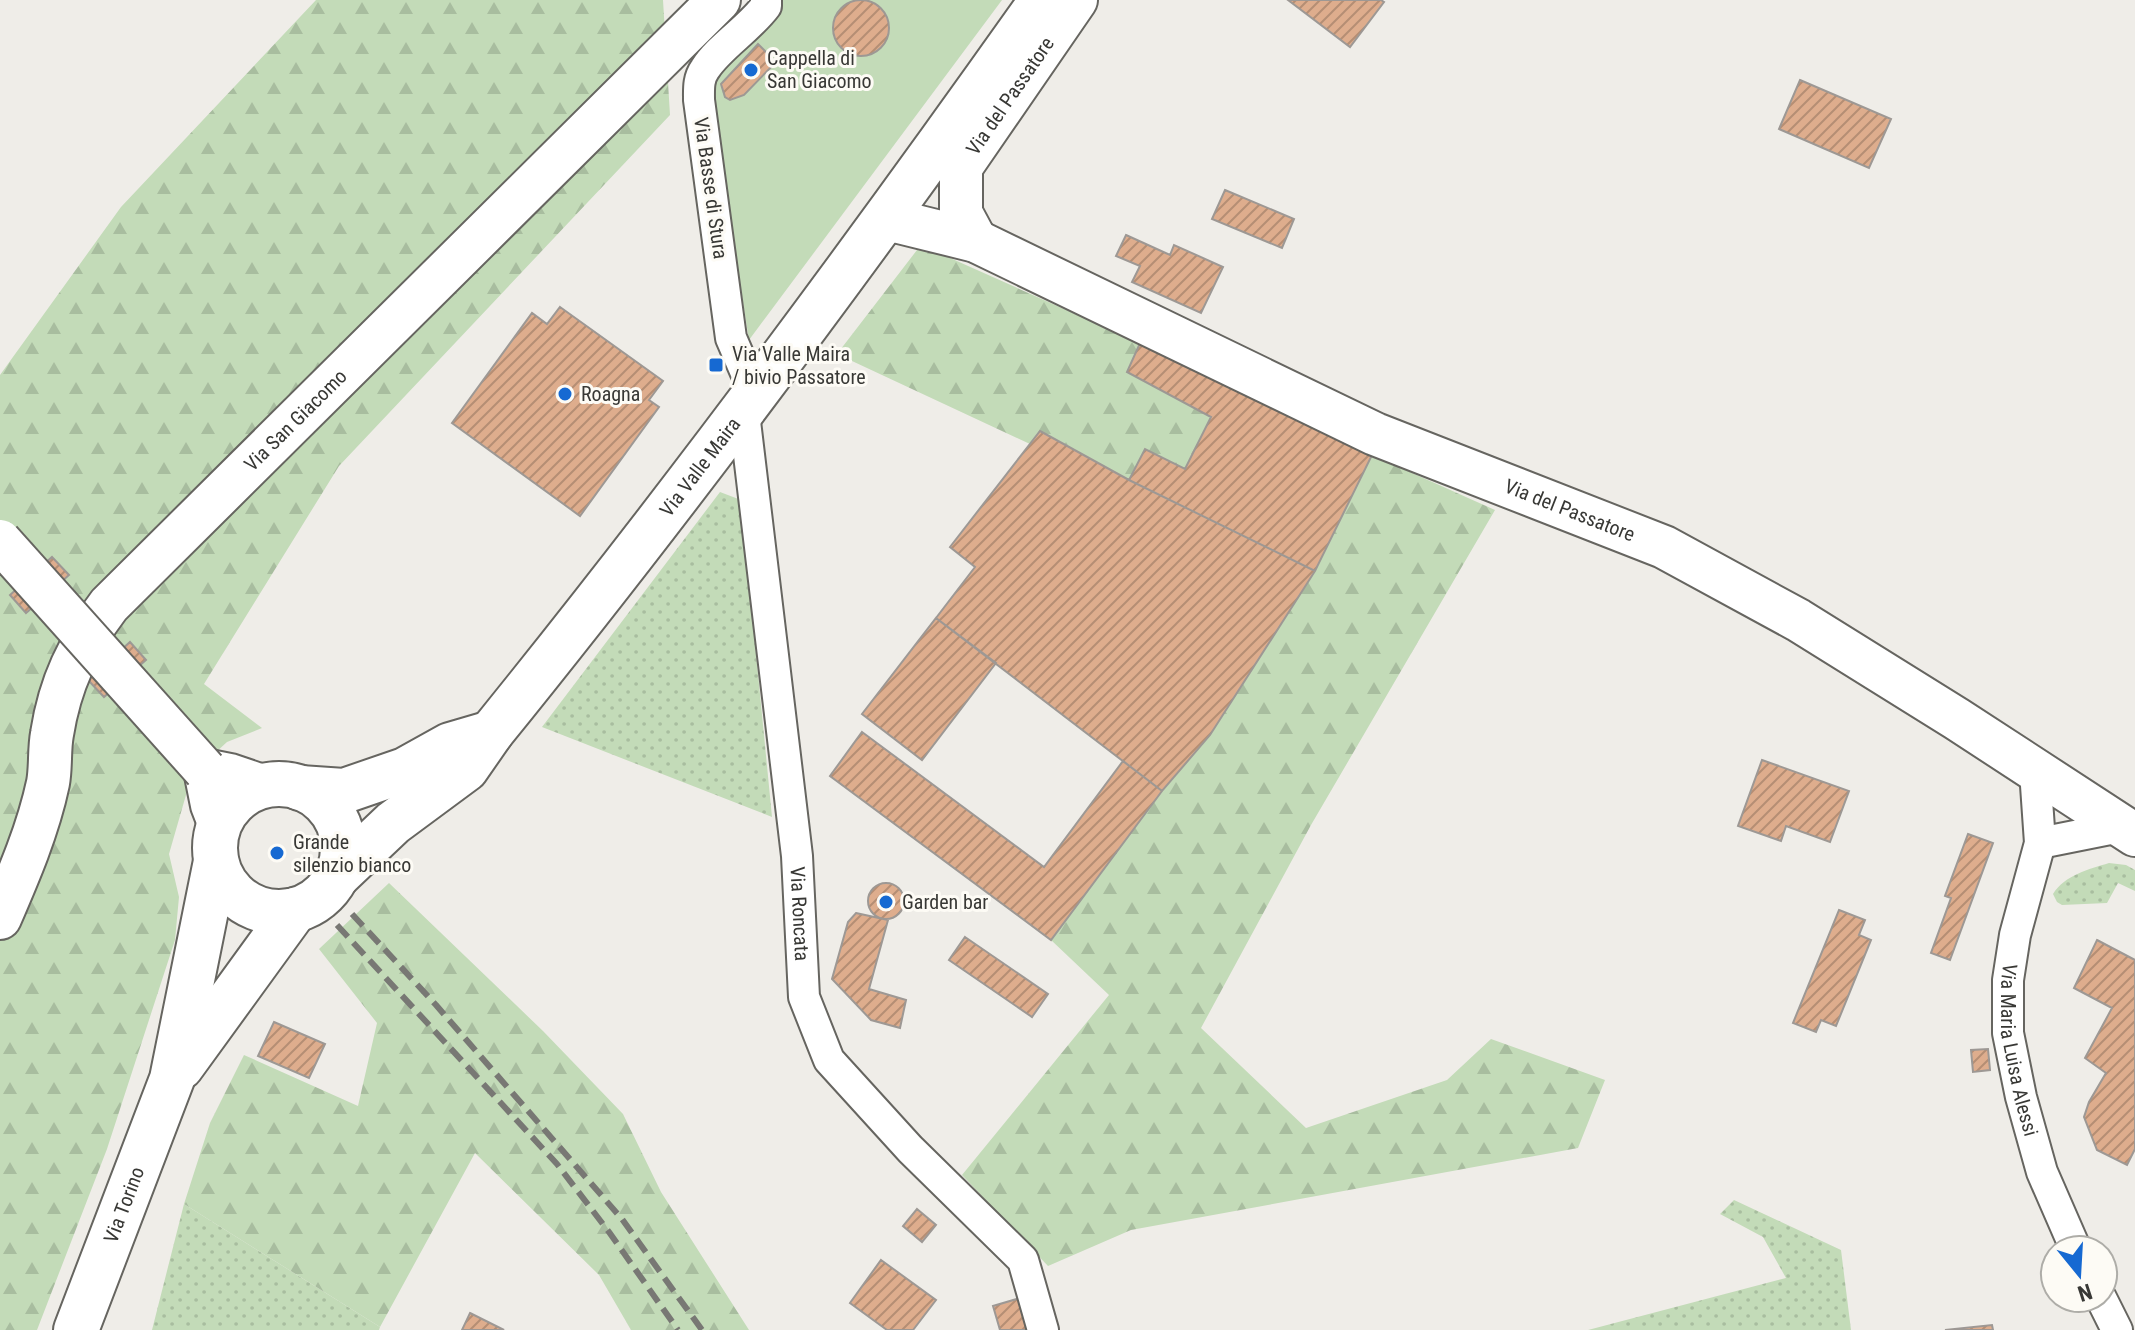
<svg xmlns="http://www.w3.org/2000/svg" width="2135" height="1330" font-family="'Roboto Condensed',sans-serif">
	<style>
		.grass { fill: url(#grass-dots) }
		.forest { fill: url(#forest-firs) }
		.green { fill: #c3dbb8 }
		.building { fill: url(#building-hatch); stroke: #9d9894; stroke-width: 2 }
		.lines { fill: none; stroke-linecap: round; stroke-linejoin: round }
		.street-casing { stroke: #666560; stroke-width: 34 }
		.secondary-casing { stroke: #666560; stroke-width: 46 }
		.primary-casing { stroke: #666560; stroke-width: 48 }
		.street { stroke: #fff; stroke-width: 30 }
		.secondary { stroke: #fff; stroke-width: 42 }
		.primary { stroke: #fff; stroke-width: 44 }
		.rail { stroke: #787874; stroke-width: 6; stroke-dasharray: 16 8; stroke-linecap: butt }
		.secondary-bridge-casing { stroke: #666560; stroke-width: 46; stroke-linecap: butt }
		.secondary-bridge { stroke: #fff; stroke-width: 42 }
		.poi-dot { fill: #1669d2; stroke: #fdfbf5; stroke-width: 3 }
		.labels { text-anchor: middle; stroke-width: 6; stroke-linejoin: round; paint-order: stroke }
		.poi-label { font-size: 20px; fill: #383835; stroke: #fdfbf5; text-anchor: start }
		.street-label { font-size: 20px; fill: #383835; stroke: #fdfbf5 }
	</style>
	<defs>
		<pattern id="grass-dots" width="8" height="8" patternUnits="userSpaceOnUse" patternTransform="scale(2)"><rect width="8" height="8" fill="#c3dbb8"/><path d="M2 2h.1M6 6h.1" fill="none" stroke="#a8bd9f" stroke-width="1.8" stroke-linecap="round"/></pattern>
		<pattern id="forest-firs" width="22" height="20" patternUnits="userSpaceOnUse" patternTransform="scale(2)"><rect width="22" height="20" fill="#c3dbb8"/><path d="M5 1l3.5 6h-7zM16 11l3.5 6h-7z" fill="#a8bd9f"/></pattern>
		<pattern id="building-hatch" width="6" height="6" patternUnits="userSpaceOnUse" patternTransform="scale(2)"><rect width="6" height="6" fill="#dead8d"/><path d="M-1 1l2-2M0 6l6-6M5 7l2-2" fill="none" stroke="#b58e74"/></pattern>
	</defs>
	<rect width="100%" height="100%" fill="#efede8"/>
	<path class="grass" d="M720,492L741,500L772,817L542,727Z
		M2109,863L2126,865L2135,870V891L2118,883L2107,903L2062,905L2057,902L2053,894C2065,875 2089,869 2109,863Z
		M1734,1200L1841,1250L1851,1330H1588L1786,1278L1763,1237L1720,1214Z
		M184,1204L380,1327L379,1330H152Z"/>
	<path class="forest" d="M316,0H663L670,115L339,466L204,684L262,728L227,742L186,780L188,788L169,854L179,897L175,940L107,1149L37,1330H0V375L121,207Z
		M917,250L939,253L1140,343L1211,417L1185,469L1129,480L1040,431L1030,444L837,354Z
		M1372,455L1495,510L1311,825L1201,1028L1306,1128L1447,1080L1491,1039L1605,1080L1578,1148L1131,1230L1048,1266L962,1175L1109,995L1051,940L1162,791L1210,735L1315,571Z
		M389,883L543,1031L623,1114L661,1192L749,1330H631L599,1275L475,1153L380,1327L184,1204L210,1123L244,1055L358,1106L377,1023L319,949Z"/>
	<path class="green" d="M779,0H1002L749,340L710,95L720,68L775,21Z"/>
	<path class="building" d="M833 28a28 28 0 1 1 56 0a28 28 0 1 1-56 0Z
		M1288,0H1381L1384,2L1350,47Z
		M758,44L776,62L744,95L730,100L725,97L721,84Z
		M1800,80L1891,119L1869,168L1779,129Z
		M1225,190L1294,219L1282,248L1212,219Z
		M1126,235L1170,255L1174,245L1223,267L1201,313L1132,282L1140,266L1116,256Z
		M560,307L663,381L649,400L659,407L580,516L452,423L532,313L547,324Z
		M1140,343L1372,455L1315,571L1129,480L1145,449L1185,469L1211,417L1127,372Z
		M1040,431L1129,480L1315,571L1210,735L1162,791L936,618L975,567L950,547Z
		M52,557L69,575L26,613L10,595Z
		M936,618L996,663L922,760L862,714Z
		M130,642L146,660L104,697L88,680Z
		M862,732L1044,867L1123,761L1162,791L1051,940L830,776Z
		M1762,760L1849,791L1830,842L1786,826L1781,841L1738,826Z
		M1968,834L1993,843L1950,960L1931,953L1951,898L1945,896Z
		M868 901a18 18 0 1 1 36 0a18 18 0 1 1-36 0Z
		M1839,910L1865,920L1859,935L1871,940L1836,1026L1821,1020L1816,1032L1793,1023Z
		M856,913L888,920L869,989L906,1000L900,1028L871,1020L832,979L848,922Z
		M965,937L1048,994L1032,1017L949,960Z
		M2097,940L2135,960V1149L2127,1165L2097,1150L2084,1117L2089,1102L2106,1073L2085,1058L2112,1008L2074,988Z
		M274,1022L325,1044L309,1078L258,1056Z
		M1988,1049L1990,1070L1973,1072L1971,1050Z
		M917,1209L936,1225L922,1242L903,1226Z
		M881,1260L936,1300L913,1330H887L850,1303Z
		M1020,1298L1028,1330H1000L993,1306Z
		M470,1313L504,1330H462Z
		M1992,1325L1993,1330H1945Z"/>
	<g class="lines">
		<defs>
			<g id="street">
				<path d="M756,396L731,338L699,100C699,89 698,79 705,69C719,47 749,29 766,6V0"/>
				<path id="s1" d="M744,413L797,856L804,997L829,1060L910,1149L1023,1260L1043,1330"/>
				<path id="s2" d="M2035,771L2040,843L2015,935L2008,980V1033L2021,1097L2042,1172L2076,1250"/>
				<path d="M2040,843L2120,827"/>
				<path d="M2101,1298L2117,1330"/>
			</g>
			<g id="secondary">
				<path id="s3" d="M887,219L976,241L1375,434L1664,547L1798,620L1957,719L2135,835"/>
				<path id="s4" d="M976,241L961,213V167L1076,0"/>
				<path d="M219,823L212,805L205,770L230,775L262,786"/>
				<path id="s5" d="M0,918C19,874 38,830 48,783C51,767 49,750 52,734C60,683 78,646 109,605L719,0"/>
			</g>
			<g id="primary">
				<circle cx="279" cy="848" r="64"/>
				<path d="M300,788L344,791L405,770L450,745L491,733"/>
				<path id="s6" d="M337,876L393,823L466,769L491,733C684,495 865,250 1042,0"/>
				<path d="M181,1067L295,910"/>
				<path id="s7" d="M76,1330L172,1079L216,861"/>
			</g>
		</defs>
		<use href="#street" class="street-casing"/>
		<use href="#secondary" class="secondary-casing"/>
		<use href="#primary" class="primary-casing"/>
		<use href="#street" class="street"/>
		<use href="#secondary" class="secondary"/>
		<use href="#primary" class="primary"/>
		<path class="rail" d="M0,529L208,761
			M0,556L195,774
			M352,914L436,1005L622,1219L702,1330
			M337,925L557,1164L609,1232L678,1330"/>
		<defs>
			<path id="secondary-bridge" d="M0,541L205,770"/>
		</defs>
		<use href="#secondary-bridge" class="secondary-bridge-casing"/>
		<use href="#secondary-bridge" class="secondary-bridge"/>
	</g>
	<g class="poi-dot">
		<circle cx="751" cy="70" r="8"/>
		<rect x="708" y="357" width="16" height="16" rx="4"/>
		<circle cx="565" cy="394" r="8"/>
		<circle cx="277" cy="853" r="8"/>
		<circle cx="886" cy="902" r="8"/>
	</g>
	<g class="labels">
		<g class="poi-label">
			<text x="767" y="65">Cappella di<tspan x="767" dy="23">San Giacomo</tspan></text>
			<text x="732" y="361">Via Valle Maira<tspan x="732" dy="23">/ bivio Passatore</tspan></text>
			<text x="581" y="401">Roagna</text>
			<text x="293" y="849">Grande<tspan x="293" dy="23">silenzio bianco</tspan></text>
			<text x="902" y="909">Garden bar</text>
		</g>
		<g class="street-label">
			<text dy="7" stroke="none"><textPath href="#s4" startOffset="164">Via del Passatore</textPath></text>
			<text transform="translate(711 188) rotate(82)" y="7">Via Basse di Stura</text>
			<text dy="7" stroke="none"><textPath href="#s5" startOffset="598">Via San Giacomo</textPath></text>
			<text dy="7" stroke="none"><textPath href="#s6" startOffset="550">Via Valle Maira</textPath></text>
			<text dy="7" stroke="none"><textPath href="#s3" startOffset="744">Via del Passatore</textPath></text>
			<text dy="7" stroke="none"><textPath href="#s1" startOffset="504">Via Roncata</textPath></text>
			<text dy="7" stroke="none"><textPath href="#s2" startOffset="284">Via Maria Luisa Alessi</textPath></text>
			<text dy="7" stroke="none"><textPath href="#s7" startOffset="134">Via Torino</textPath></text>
		</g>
	</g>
	<g transform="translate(2079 1274) rotate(162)"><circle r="38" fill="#fdfbf5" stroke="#aeada8" stroke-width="2"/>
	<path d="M0-6L14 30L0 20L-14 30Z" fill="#1669d2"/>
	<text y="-12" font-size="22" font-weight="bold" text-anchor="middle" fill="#383835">N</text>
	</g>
</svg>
